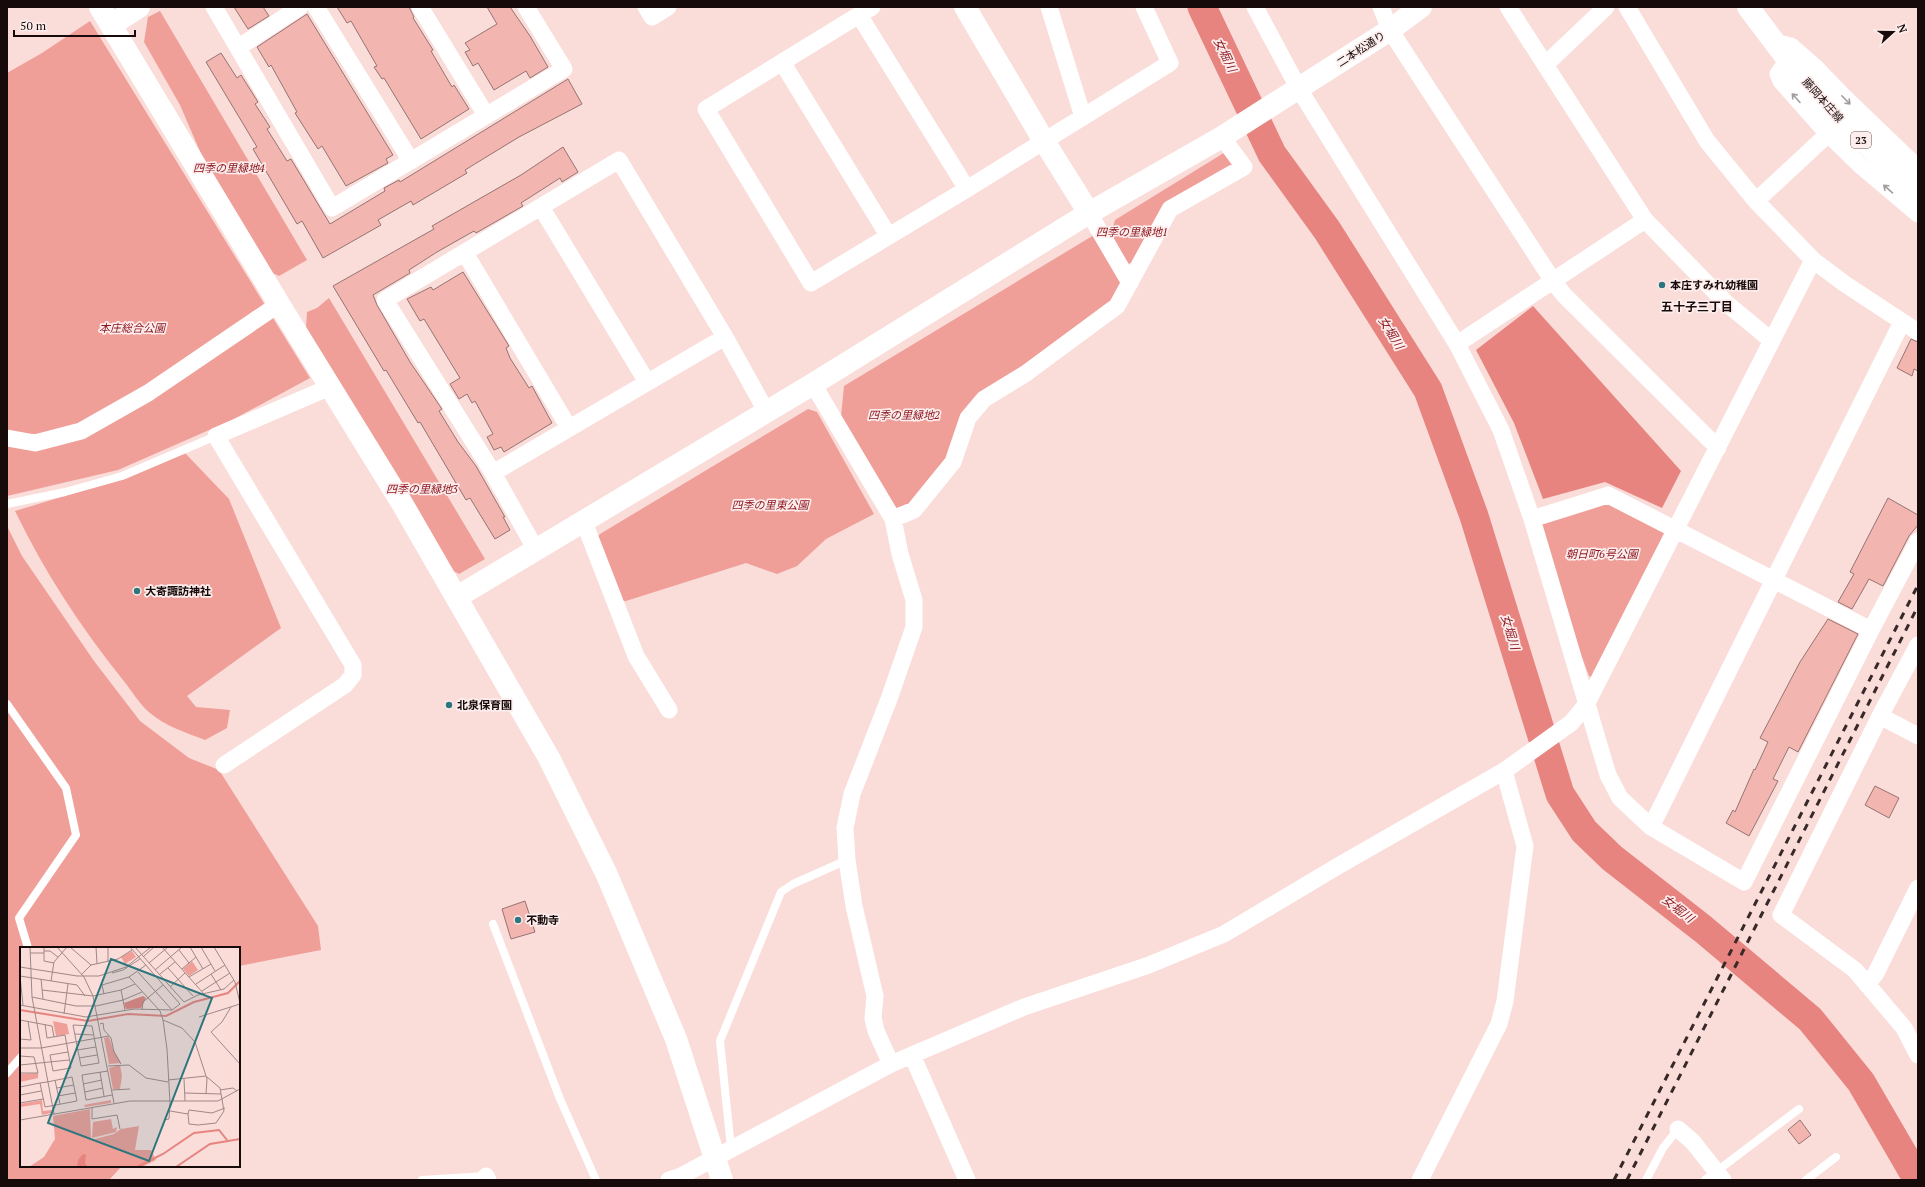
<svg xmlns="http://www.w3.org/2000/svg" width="1925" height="1187" font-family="'PT Serif','Noto Sans JP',serif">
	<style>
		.green { fill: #f09e98 }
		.water { fill: #e7847f }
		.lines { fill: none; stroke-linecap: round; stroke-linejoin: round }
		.river { stroke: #e7847f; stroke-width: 29 }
		.building { fill: #f3b5b0; stroke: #957472 }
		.lane { stroke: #fff; stroke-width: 8 }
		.street { stroke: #fff; stroke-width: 17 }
		.secondary { stroke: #fff; stroke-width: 22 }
		.primary { stroke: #fff; stroke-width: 22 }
		.rail { stroke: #382929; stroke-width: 3; stroke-dasharray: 7 7; stroke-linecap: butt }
		.oneway { stroke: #a29d9d }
		.poi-dot { fill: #2d767d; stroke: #fdedec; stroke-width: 1.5 }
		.labels { text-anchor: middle; stroke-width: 3.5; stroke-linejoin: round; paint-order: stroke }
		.shield { fill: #fdedec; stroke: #5b4e4e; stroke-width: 1 }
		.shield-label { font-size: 10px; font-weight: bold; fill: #160a0a }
		.street-label { font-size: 11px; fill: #160a0a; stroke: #fdedec }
		.park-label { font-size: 11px; font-style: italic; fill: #8a131d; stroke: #fdedec }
		.poi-label { font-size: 11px; font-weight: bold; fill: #160a0a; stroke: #fdedec; text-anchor: start }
		.water-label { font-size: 12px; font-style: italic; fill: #8c161f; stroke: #fdedec }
		.neighbourhood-label { font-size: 12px; font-weight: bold; fill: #160a0a; stroke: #fdedec }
		.inset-river { fill: none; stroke: #e7847f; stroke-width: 2 }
		.inset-road { fill: none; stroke: #9f8886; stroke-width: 1 }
		.view { fill: #2d767d; fill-opacity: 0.15; stroke: #2d767d; stroke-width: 2 }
		.inset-edge { fill: none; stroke: #160a0a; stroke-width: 2 }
	</style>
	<rect width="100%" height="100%" fill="#fadcd9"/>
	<path class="green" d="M160,11L307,260L279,276L268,271L211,177L180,105L144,42L148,17Z
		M90,21L310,378L232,420L118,470L7,496V73L42,53Z
		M1227,151L1236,164L1163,209L1139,260L1128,264L1111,233L1115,220Z
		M1094,235L1122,283L1115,301L1016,374L983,391L948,458L911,504L896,508L841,417L844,386Z
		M329,298L485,559L459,574L450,569L306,328L307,312L317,308Z
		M808,409L817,412L874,514L826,539L797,566L777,574L746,563L626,601H619L596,539L600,534Z
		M185,453L229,499L281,628L187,696L196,707L230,710L227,728L205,740C187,733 165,726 150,713C140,705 132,691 123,680C81,628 44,571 15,511L128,477Z
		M1608,500L1662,529L1666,539L1593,678L1589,676L1568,620L1549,548L1541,525L1543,522Z
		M7,526L22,556L94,661L140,721L189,758L219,770L318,926L321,950L239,966V948H21V1166H122L109,1180H7Z"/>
	<path class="water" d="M1533,306L1681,471L1662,508L1605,482L1543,499L1514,423L1476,350Z"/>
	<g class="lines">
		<path class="river" d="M1202,7L1272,154L1327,230L1428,390L1474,516L1560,794L1584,831L1612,858L1703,929L1810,1019L1861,1082L1918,1180"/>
	</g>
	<path class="building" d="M234,7H263L269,16L248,29Z
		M337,7H409L414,17L413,18L433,50L431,51L452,87L454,85L469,109L421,139L384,78L382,79L374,67L377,66L351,21L347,23Z
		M487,7H510L530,36L548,67L530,78L526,71L494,90L478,63L473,66L465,52L470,50L465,43L497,24Z
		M307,14L393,155L386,159L388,163L346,186L322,146L318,149L295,113L297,112L271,65L269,67L257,47Z
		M221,53L237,78L241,75L258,102L255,104L270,127L267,129L287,161L291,159L330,224L385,191L384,188L399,180L400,182L568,79L582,104L519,137L465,170L467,173L413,205L411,201L378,220L381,225L323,258L302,221L297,224L253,149L257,147L206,62Z
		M563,147L578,172L562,182L560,178L521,203L523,206L476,233L474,231L437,252L409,270L410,273L373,295L377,305L410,362L442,409L439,411L458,442L476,466L505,517H503L510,530L495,539L470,498L466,500L420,422L418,423L386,370L384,371L333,286L434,229L432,226L521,175Z
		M463,272L509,346L506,348L510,358L529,388L532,386L552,423L504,452L501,447L494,450L487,437L493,434L475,401L472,403L467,394L459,399L450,384L460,378L424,319L420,321L407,299L431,287L433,290Z
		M1911,339L1918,342V371L1914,369L1912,376L1897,368Z
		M1888,498L1918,515V525L1909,536L1883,586L1869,579L1852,609L1838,602L1854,574L1850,572Z
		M1828,619L1858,634L1798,752L1789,747L1773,779L1778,781L1749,836L1726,823L1733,810L1735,812L1754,769L1755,770L1768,742L1760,738L1800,662Z
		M1875,786L1899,798L1889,818L1865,805Z
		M525,901L535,932L511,939L502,909Z
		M1800,1120L1811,1135L1799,1144L1788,1130Z"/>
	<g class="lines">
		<path class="lane" d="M7,504L65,492L122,476L216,436
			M7,704L66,788L76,835L19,918L28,948
			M493,924L560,1099L596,1180
			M7,1073L21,1057
			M731,1148L720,1041L781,892L793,884L847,860
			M422,1180L486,1176
			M1646,1180L1663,1148L1678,1129
			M1705,1180L1799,1109
			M1806,1180L1836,1157"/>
		<path class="street" d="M214,7L332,208L564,69L526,7
			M316,7L411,161
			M420,7L486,115
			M646,7L652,17L668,7
			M872,7L706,109L811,283L967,189L1170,63L1144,7
			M1049,7L1083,117
			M1255,7L1299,89L1457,344L1501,430L1532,519L1608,775L1620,798L1651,827L1744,882L1871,630L1918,541
			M1381,7L1390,30L1553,281L1564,295L1718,448
			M1508,7L1645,220L1725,302L1772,341
			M1627,7L1707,141L1756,201L1813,260L1845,284L1918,332
			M859,15L967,189
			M1774,42L1791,46L1815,67L1844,97L1918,168
			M239,47L300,7
			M1788,60L1778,74L1781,81L1828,134L1860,165L1918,214
			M782,62L888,235
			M1545,65L1606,7
			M1756,201L1828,134
			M541,207L647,382
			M1089,213L1130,283
			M465,253L569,428
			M1457,344L1645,220
			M813,384L893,519L900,554L914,600V627L889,699L852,794L845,828L847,860L854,906L875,996L873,1018L876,1031L891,1064
			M7,438L35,443L81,431L148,393L279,304
			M493,473L725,337
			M893,519L914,510L953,462L968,418L984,399L1025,374L1117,306L1170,209L1244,167L1222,137
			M1532,519L1608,495L1871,630
			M584,522L636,656L669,710
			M536,550L493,473L385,300L619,160L725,337L766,411
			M1918,645L1880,716L1781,915L1855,970L1904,1028L1918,1055
			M1880,716L1918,736
			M224,765L345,685L353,675V665L216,436L330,387
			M1651,827L1902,322
			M1867,985L1876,973L1918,888
			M912,1055L967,1180
			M1678,1129L1693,1142L1723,1180
			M486,1176L488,1180
			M669,1180L681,1176L891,1064L1024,1007L1149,965L1224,934L1338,866L1504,771L1571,723L1586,705L1813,260
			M1420,1180L1499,1024L1505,1001L1525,846L1504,771"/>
		<path class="secondary" d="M100,7L279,304L403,505L549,758L607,875L676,1039L722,1180
			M965,7L1044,141L1089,213
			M111,25L139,7
			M457,597L813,384L1089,213L1222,137L1390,30L1421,7"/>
		<path class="primary" d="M1748,7L1788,60L1840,120L1918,191"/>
		<path class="rail" d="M1614,1180L1918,585
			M1627,1180L1918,606"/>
	</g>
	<defs><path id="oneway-shaft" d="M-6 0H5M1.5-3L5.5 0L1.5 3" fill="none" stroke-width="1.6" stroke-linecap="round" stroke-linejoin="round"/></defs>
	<g class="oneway">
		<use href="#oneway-shaft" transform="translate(1796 98) rotate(-132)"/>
		<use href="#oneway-shaft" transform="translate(1846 100) rotate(45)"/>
		<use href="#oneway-shaft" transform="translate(1888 189) rotate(-139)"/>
	</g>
	<g class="poi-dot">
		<circle cx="1662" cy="285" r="4"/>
		<circle cx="137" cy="591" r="4"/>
		<circle cx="449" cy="705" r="4"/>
		<circle cx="518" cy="920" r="4"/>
	</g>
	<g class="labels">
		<rect class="shield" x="1851" y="132" width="20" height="16" rx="3"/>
		<g class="shield-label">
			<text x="1861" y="144">23</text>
		</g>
		<g class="street-label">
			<text transform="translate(1361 49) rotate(-33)" y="4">二本松通り</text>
			<text transform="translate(1823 100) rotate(48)" y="4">藤岡本庄線</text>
		</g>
		<g class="park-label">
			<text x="229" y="172">四季の里緑地4</text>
			<text x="1132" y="236">四季の里緑地1</text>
			<text x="132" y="332">本庄総合公園</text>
			<text x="904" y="419">四季の里緑地2</text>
			<text x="422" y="493">四季の里緑地3</text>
			<text x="770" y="509">四季の里東公園</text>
			<text x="1602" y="558">朝日町6号公園</text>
		</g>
		<g class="poi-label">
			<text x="1670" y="289">本庄すみれ幼稚園</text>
			<text x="145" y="595">大寄諏訪神社</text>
			<text x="457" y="709">北泉保育園</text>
			<text x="526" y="924">不動寺</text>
		</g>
		<g class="water-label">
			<text transform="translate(1225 55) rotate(64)" y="4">女堀川</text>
			<text transform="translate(1391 333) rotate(58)" y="4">女堀川</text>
			<text transform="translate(1510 632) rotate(73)" y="4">女堀川</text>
			<text transform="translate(1678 909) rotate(38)" y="4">女堀川</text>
		</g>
		<g class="neighbourhood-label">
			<text x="1697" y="311">五十子三丁目</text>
		</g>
	</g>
	<g transform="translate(20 947)">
		<rect width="220" height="220" fill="#fadcd9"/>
		<path d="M112,4L116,10L105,17L101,10ZM172,14L178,23L169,29L163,22ZM33,74L47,77L49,87L36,89ZM89,90L93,102L101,116L89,117L84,91ZM100,118L102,129L100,142H93L89,121ZM18,126V131L0,135V127ZM22,153L23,164L32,163L31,166L22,168L20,157L0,160V157ZM91,153V156L65,160L64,158ZM70,162L71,193L94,187L101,182L119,179L115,203H131L136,213L122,220H9L24,210L35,192L33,169ZM91,172L93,182L97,180L96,185L72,191L73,175Z" fill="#f09e98"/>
		<path d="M123,49L126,51L121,61L106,62L104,56ZM63,207L66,208L65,216L68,220H57L58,213Z" fill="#e7847f"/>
		<path class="inset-river" d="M0,63L68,74L108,67L146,69L174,55L208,46L220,34M117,220L143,207L174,186L199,183L207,193M156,220L190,197L220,192"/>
		<path class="inset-road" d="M10,0L12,50L34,167M24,0V14L34,16M37,0L64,30L73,49L94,156M50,0L71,18M76,0L77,17M88,0V14M115,0L164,55L178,48L204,42L214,33M142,0L184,47M170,0L183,22M181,0L195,24M194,0L215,35L220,56M159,3L169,16M24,4H30L38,10M10,6H24M123,10L134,0M129,16L148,0M0,20L57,29H79L106,20L131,0M148,21L173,49M162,22L176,10M135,23L162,0M118,25L152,63M92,26L103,23L120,12M62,27L71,18L98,12L112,3M140,27L155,15M191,27L201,43M0,29L57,38L65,49M0,29L3,58M109,30L140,64L143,73L147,102L150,156L149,172L144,173M169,30L191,17M21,32L23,52M31,34L34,15L47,0M176,37L205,18M150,40L165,26M22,43L73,49L101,43L115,37M101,43L105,63M182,44L210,26M84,47L82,38L109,30L126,18M12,50L56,59H76L103,53L122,45M0,58L66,70L114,62L152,63L160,57L110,0M211,60L202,75L191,85L220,117M122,63L123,55L143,38M44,67L48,37M179,70L220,57M0,73L32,79L34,90M143,73L162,81L175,95L187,132L186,147M25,77L27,91L45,88L51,121L33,124L30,108L48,105M80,77L83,76L84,83L91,91L94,105L101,117M53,78L72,79L79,116L61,119ZM55,87L73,88M0,92L11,93L8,74M0,101H21L89,89M57,103L76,100M0,109L14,110L18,126H0M59,111L77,108M0,118L49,113M88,119L109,118L126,131L148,135M88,124L62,128L66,153L92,148M80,125L84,149M164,132L165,154M35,133L40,157M148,133L186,129M63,137L82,133M0,140L20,136L27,135L52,130L57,154L25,160L20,136M37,141L54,138M92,143L110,142M200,143L213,141L217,144M65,145L83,141M165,146L201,147M0,148L21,144M38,149L55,146M0,156L23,152M72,160V172L97,168L100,182M150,164L168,167L169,163L192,166L205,161M168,167L169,177L178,178L196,176L204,164L200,141L187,130M0,173L110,154H198L220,142"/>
		<path class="view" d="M91,12L192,51L129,214L28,176Z"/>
		<rect width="220" height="220" class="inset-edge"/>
	</g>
	<rect width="1925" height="1187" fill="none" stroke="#160a0a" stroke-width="16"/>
	<g transform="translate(1893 32) rotate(69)" stroke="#fdedec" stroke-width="3" paint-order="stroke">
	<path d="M0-3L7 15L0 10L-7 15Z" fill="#160a0a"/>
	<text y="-6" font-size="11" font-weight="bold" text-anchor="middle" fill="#160a0a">N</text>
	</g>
	<path d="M14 30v6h121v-6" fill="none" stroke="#160a0a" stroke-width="2"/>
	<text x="20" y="30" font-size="12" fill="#160a0a" stroke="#fdedec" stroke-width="3" paint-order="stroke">50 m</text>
</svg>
